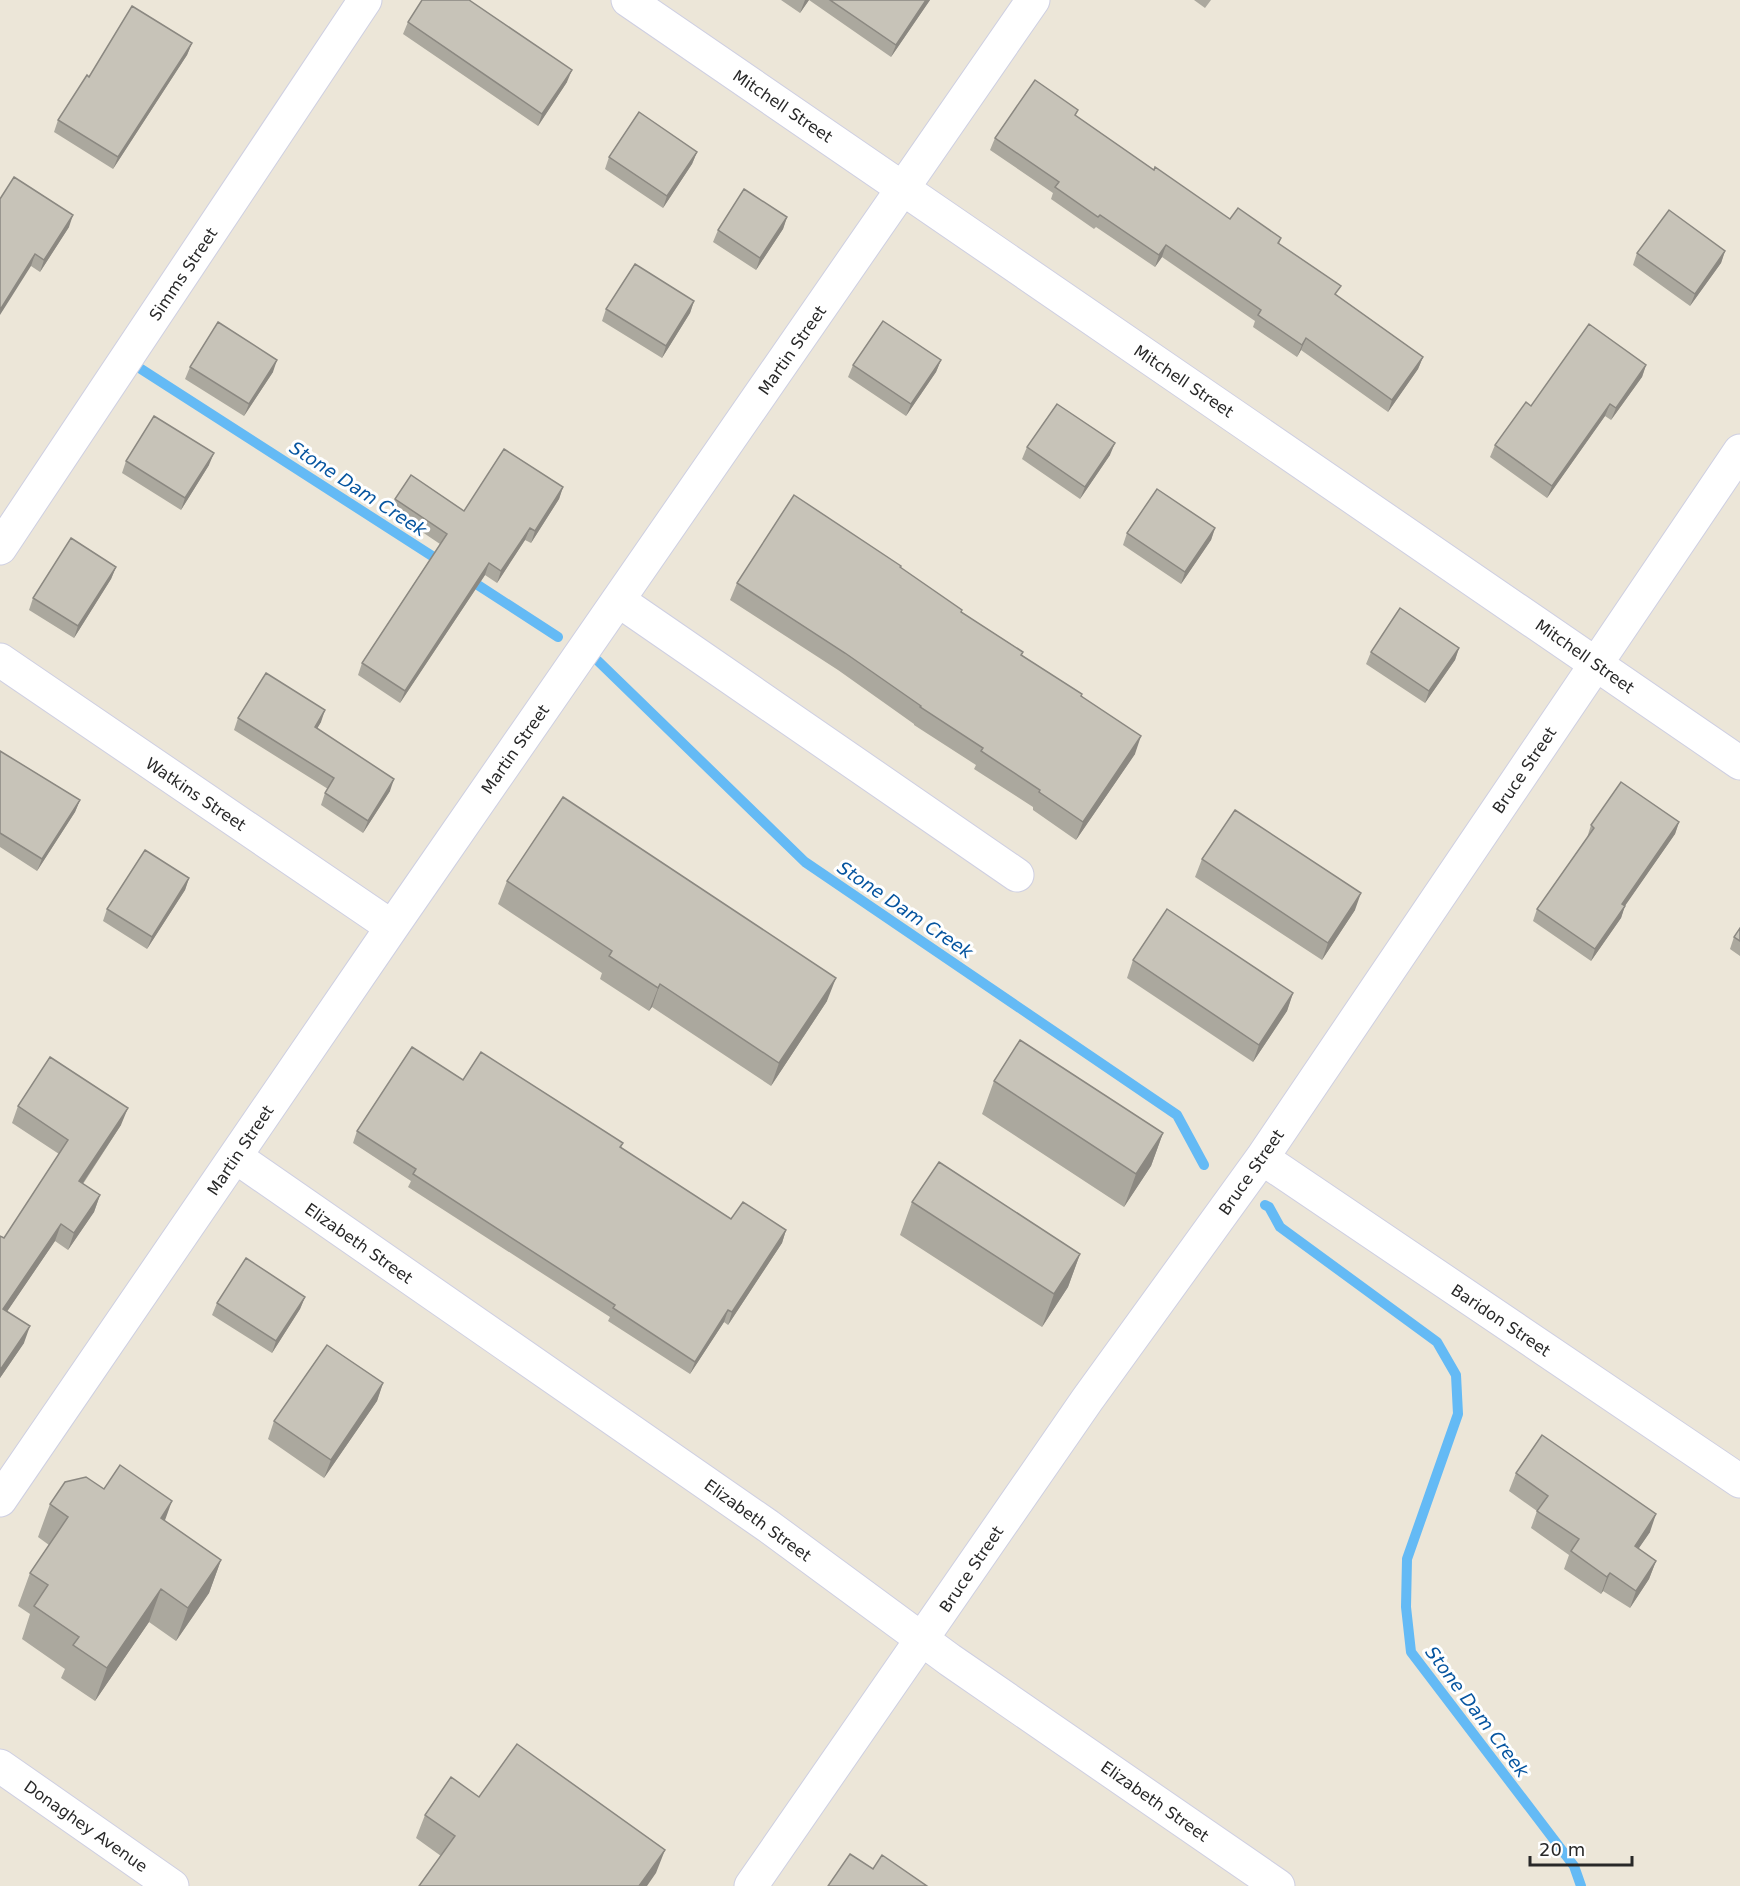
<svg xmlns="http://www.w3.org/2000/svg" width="1740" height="1886" font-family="'DejaVu Sans',sans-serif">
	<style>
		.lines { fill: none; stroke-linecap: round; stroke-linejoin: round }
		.stream { stroke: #64baf5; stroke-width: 10 }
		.minor-casing { stroke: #cecfe2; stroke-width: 35 }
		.minor { stroke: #fff; stroke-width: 33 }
		.wall { fill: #aba89e }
		.shaded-wall { fill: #8b8881 }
		.building { fill: #c7c3b8; stroke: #8b8881; stroke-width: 1.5 }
		.labels { text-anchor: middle; stroke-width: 6; stroke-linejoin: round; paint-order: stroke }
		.street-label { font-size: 16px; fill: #282828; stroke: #fff }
		.water-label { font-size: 18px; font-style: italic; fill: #05549f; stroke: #fff }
	</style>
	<rect width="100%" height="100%" fill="#ece6d8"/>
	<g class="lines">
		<path class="stream" d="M141,369L443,563
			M467,578L558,637
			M598,661L805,862L1177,1115L1204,1165
			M1265,1205L1269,1207L1280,1227L1437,1342L1456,1375L1458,1414L1407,1559L1406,1607L1411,1652L1574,1866L1581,1886"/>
		<defs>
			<path id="minor" d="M628,0L1740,763
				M0,548L365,0
				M618,600L1017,875
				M0,660L392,927
				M236,1157L768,1526L950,1660L1278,1886
				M1262,1158L1740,1481
				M0,1500L392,927L1033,0
				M0,1766L172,1886
				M751,1886L1087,1400L1262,1158L1740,451"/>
		</defs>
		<use href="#minor" class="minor-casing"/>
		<use href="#minor" class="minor"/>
	</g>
	<path class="wall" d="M781,0H930L891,57L809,0L800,13Z
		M1194,0H1211L1205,8Z
		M408,22L567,82L538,126L403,34Z
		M192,43L187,55L113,169L54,132L58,120Z
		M1076,116L1154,170L1230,219L1281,238L1279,244L1337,296L1423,357L1418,369L1388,412L1301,350L1297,357L1253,327L1255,321L1162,257L1155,267L1096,227L1094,229L1051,199L1053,193L990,150L995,138Z
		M697,152L692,164L663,208L605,169L609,157Z
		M0,199L69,227L40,272L31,266Z
		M787,217L783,229L756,270L713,242L718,230Z
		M1725,251L1721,263L1690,306L1633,265L1637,253Z
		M694,301L690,313L662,358L602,321L606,309Z
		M941,360L936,372L906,416L848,377L853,365Z
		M1646,365L1642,377L1611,420L1605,416L1547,498L1490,457L1495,445L1531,406Z
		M190,367L273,372L244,416L185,379Z
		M1027,447L1110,455L1080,499L1022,459Z
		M126,461L209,465L181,510L122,473Z
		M563,487L559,499L531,543L525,540L497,583L485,575L400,703L358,675L362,663L440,544L391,511L395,499L464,511Z
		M1215,528L1211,540L1181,584L1123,545L1127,533Z
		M116,567L111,579L74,638L29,610L33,598Z
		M900,568L961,612L1023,652L1022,655L1082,696L1135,754L1076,840L1033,810V807L974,769L976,765L914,725V724L838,670L730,600L737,583Z
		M1459,648L1455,660L1425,703L1366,664L1371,652Z
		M238,718L321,722L317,728L390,791L363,833L321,805L325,793L328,789L234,730Z
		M0,751L80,800L75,812L37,871L0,847Z
		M1679,822L1675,834L1625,905L1621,918L1591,961L1533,921L1537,909L1587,838L1591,825Z
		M1202,859L1355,910L1322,960L1195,877Z
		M189,878L185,890L147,949L103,921L107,909Z
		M507,881L827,1001L771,1086L652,1007L649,1011L600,979L602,973L498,904Z
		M1740,928V956L1730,949L1734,937Z
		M1133,960L1293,993L1287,1011L1253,1062L1127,978Z
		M463,1080L623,1143L621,1148L731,1219L786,1230L782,1243L728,1325L724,1322L690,1374L608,1321L610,1317L408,1187L411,1181L353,1143L357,1131Z
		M994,1081L1163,1133L1151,1166L1124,1207L982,1114Z
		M18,1106L121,1125L83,1184L100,1195L94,1212L68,1250L55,1241L7,1311L24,1343L0,1378V1236L4,1238L59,1154L12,1123Z
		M912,1202L1080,1254L1068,1287L1042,1327L900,1235Z
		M305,1297L300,1309L272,1353L212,1315L217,1303Z
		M383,1383L377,1401L324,1478L268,1439L274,1421Z
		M1516,1473L1650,1532L1638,1549L1656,1561L1649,1579L1630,1608L1603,1591L1601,1594L1564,1569L1569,1555L1531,1528L1537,1511L1509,1491Z
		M104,1489L165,1521L221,1560L209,1593L176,1641L149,1622L95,1701L61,1678L65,1669L22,1639L30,1614L18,1606L30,1573L49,1545L38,1537L50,1504Z
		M479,1797L656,1873L441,1856L416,1838L425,1815Z"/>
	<path class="shaded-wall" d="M805,0H809L800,13Z
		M926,0H930L891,57L896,45Z
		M192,43L187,55L113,169L118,157Z
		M572,70L567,82L538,126L542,114Z
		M697,152L692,164L663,208L667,196Z
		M73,215L69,227L40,272L44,260Z
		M787,217L783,229L756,270L760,258Z
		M1166,245L1162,257L1155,267L1159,255Z
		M1725,251L1721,263L1690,306L1695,294Z
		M35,254L31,266L0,315V310Z
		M694,301L690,313L662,358L666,346Z
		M1306,338L1301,350L1297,357L1302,345Z
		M1423,357L1418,369L1388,412L1392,400Z
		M277,360L273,372L244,416L249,404Z
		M941,360L936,372L906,416L911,404Z
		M1646,365L1642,377L1611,420L1616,408Z
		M1610,404L1605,416L1547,498L1552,486Z
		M1115,443L1110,455L1080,499L1085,487Z
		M214,453L209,465L181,510L185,498Z
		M563,487L559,499L531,543L535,531Z
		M530,528L525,540L497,583L501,571Z
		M1215,528L1211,540L1181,584L1185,572Z
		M489,563L485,575L400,703L405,691Z
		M116,567L111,579L74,638L78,626Z
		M1459,648L1455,660L1425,703L1429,691Z
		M325,710L321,722L311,739L315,727Z
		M1141,736L1135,754L1076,840L1083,822Z
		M394,779L390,791L363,833L368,821Z
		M80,800L75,812L37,871L42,859Z
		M1679,822L1675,834L1618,916L1622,904Z
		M189,878L185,890L147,949L152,937Z
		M1361,893L1355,910L1322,960L1328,943Z
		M1625,906L1621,918L1591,961L1595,949Z
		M836,978L827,1001L771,1086L779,1063Z
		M660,984L652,1007L649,1011L658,988Z
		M1293,993L1287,1011L1253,1062L1259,1045Z
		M128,1108L121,1125L73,1198L79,1181Z
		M1163,1133L1151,1166L1124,1207L1136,1174Z
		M100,1195L94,1212L68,1250L74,1233Z
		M61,1224L55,1241L0,1322L3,1309Z
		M786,1230L782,1243L728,1325L732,1312Z
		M1080,1254L1068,1287L1042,1327L1054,1294Z
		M305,1297L300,1309L272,1353L276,1341Z
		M728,1310L724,1322L690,1374L695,1362Z
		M30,1326L24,1343L0,1378V1370Z
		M383,1383L377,1401L324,1478L331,1460Z
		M172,1501L160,1534L161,1518Z
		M1656,1514L1650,1532L1628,1564L1635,1546Z
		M221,1560L209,1593L176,1641L188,1608Z
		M1656,1561L1649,1579L1630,1608L1636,1591Z
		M1610,1573L1603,1591L1601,1594L1607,1577Z
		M161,1589L149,1622L95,1701L107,1668Z
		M665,1850L656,1873L647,1886H639Z"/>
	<path class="building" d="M422,0H469L572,70L542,114L408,22Z
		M830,0H926L896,45Z
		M132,6L192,43L118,157L58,120L87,75L89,77Z
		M1035,80L1078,110L1075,115L1154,170L1155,167L1230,219L1238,208L1281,238L1278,243L1341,286L1335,294L1423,357L1392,400L1306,338L1302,345L1258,315L1261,310L1166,245L1159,255L1100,215L1098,217L1055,187L1059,182L995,138Z
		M639,112L697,152L667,196L609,157Z
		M14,177L73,215L44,260L35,254L0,310V199Z
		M744,189L787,217L760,258L718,230Z
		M1669,210L1725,251L1695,294L1637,253Z
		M635,264L694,301L666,346L606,309Z
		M883,321L941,360L911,404L853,365Z
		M218,322L277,360L249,404L190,367Z
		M1589,324L1646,365L1616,408L1610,404L1552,486L1495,445L1526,402L1531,406Z
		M1057,404L1115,443L1085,487L1027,447Z
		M154,416L214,453L185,498L126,461Z
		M504,449L563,487L535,531L530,528L501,571L489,563L405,691L362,663L447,534L395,499L411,475L464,511Z
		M1157,489L1215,528L1185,572L1127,533Z
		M794,495L901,566L900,567L962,610L961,612L1023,652L1021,655L1082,694L1081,696L1141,736L1083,822L1039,792L1040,790L981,751L983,748L920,707L921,706L845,653L737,583Z
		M71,538L116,567L78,626L33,598Z
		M1400,608L1459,648L1429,691L1371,652Z
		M266,673L325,710L315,727L394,779L368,821L325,793L334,778L238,718Z
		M0,751L80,800L42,859L0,833Z
		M1621,782L1679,822L1622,904L1625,906L1595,949L1537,909L1594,828L1591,825Z
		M563,797L836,978L779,1063L660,984L658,988L609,956L612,951L507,881Z
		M1235,810L1361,893L1328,943L1202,859Z
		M145,850L189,878L152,937L107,909Z
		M1167,909L1293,993L1259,1045L1133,960Z
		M1740,928V941L1734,937Z
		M1020,1040L1163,1133L1136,1174L994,1081Z
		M412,1047L463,1080L481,1052L623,1143L620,1147L731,1219L743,1202L786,1230L732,1312L728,1310L695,1362L613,1308L615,1305L413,1174L416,1169L357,1131Z
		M50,1057L128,1108L79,1181L100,1195L74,1233L61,1224L3,1309L30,1326L0,1370V1236L4,1238L68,1140L18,1106Z
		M939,1162L1080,1254L1054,1294L912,1202Z
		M246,1258L305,1297L276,1341L217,1303Z
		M327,1345L383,1383L331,1460L274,1421Z
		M1542,1435L1656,1514L1635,1546L1656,1561L1636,1591L1610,1573L1607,1577L1571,1551L1579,1539L1537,1511L1548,1496L1516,1473Z
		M120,1465L172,1501L161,1518L221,1560L188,1608L161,1589L107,1668L73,1645L79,1637L34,1606L48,1585L30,1573L68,1517L50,1504L65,1482L86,1477L104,1489Z
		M517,1744L665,1850L639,1886H419L455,1836L425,1815L451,1777L479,1797Z
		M850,1854L873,1869L882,1855L927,1886H828Z"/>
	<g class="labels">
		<g class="street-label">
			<text transform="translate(783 106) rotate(34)" y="6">Mitchell Street</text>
			<text transform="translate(183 274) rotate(-56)" y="6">Simms Street</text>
			<text transform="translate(792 350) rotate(-55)" y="6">Martin Street</text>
			<text transform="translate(1184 381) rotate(34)" y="6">Mitchell Street</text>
			<text transform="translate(1585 656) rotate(35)" y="6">Mitchell Street</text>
			<text transform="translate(515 749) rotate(-55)" y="6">Martin Street</text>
			<text transform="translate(1524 770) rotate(-56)" y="6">Bruce Street</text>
			<text transform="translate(196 794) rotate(34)" y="6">Watkins Street</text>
			<text transform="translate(240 1150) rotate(-56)" y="6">Martin Street</text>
			<text transform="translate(1251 1172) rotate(-55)" y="6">Bruce Street</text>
			<text transform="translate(359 1243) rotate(35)" y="6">Elizabeth Street</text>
			<text transform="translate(1501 1320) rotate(34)" y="6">Baridon Street</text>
			<text transform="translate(758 1520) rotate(36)" y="6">Elizabeth Street</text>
			<text transform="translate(971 1569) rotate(-56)" y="6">Bruce Street</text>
			<text transform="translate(1155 1801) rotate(35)" y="6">Elizabeth Street</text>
			<text transform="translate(86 1826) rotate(35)" y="6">Donaghey Avenue</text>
		</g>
		<g class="water-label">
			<text transform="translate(358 489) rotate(33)" y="6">Stone Dam Creek</text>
			<text transform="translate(905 910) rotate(34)" y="6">Stone Dam Creek</text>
			<text transform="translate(1477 1712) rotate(53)" y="6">Stone Dam Creek</text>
		</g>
	</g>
	<path d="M1530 1856v9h102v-9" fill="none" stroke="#282828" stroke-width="3"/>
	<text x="1539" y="1856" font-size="18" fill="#282828" stroke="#ffffff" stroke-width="4.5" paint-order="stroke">20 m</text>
</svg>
